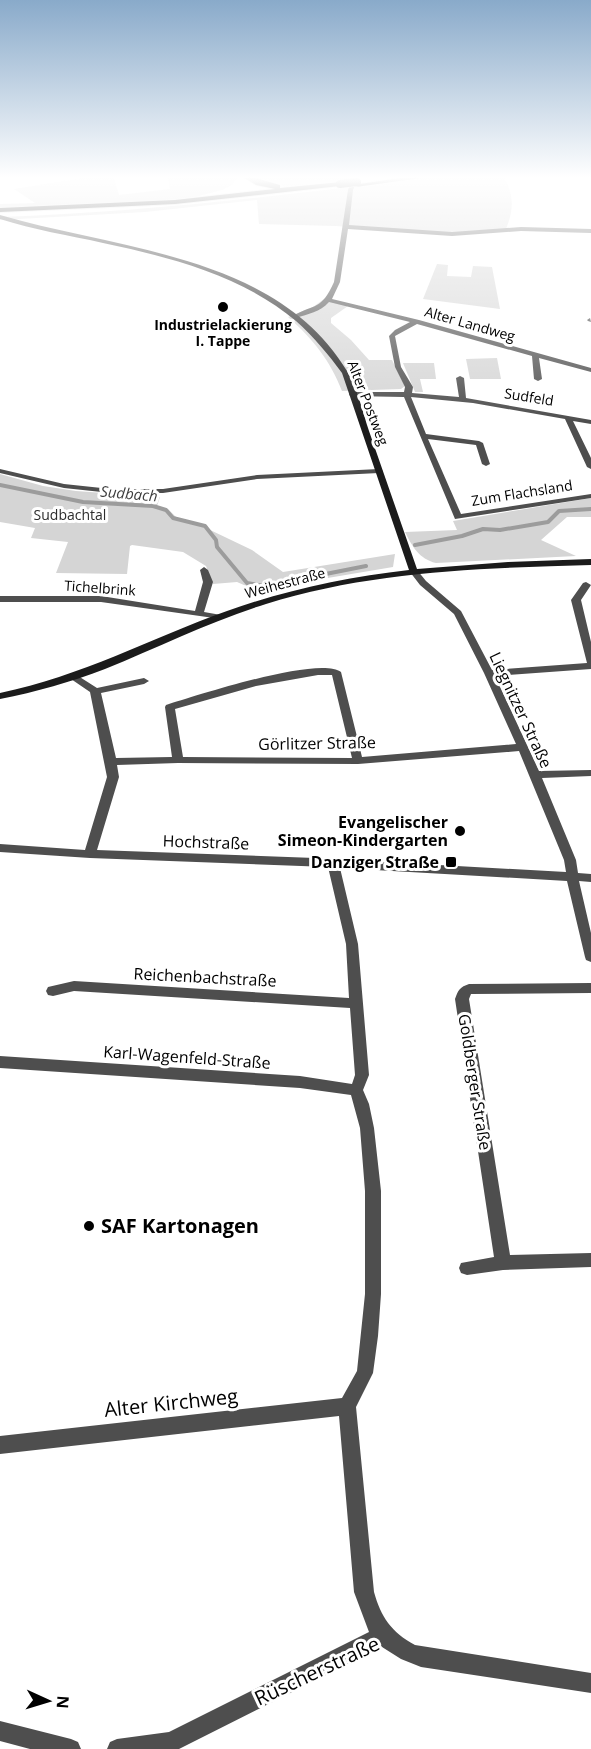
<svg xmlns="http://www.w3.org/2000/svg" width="591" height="1749" font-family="'Open Sans',sans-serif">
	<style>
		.green { fill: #d5d5d5 }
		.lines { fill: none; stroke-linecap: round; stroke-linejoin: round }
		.stream { stroke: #9c9c9c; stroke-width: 4 }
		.highway-casing { stroke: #dbdbdb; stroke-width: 2 }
		.street { fill: #4e4e4e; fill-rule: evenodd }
		.secondary { fill: #1b1b1b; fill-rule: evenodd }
		.highway { fill: #000; fill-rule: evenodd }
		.highway-bridge-casing { stroke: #dbdbdb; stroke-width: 9; stroke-linecap: butt }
		.highway-bridge { stroke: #000; stroke-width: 8 }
		.poi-dot { fill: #000; stroke: #fff; stroke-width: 2 }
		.labels { text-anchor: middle; stroke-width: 6; stroke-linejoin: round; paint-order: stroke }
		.far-street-label { font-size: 14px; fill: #000; stroke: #fff }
		.far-poi-label { font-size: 14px; font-weight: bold; fill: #000; stroke: #fff }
		.far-park-label { font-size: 14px; fill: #2c2c2c; stroke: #fff }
		.far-water-label { font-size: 15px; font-style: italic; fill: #3d3d3d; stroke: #fff }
		.street-label { font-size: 16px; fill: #000; stroke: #fff }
		.poi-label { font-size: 16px; font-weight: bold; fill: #000; stroke: #fff; text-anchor: end }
		.near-poi-label { font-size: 20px; font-weight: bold; fill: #000; stroke: #fff; text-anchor: start }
		.near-street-label { font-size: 20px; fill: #000; stroke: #fff }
	</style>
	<rect width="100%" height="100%" fill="#fff"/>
	<path class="green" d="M89,177L114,178L119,195L170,189L168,177H238L232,185L222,190L191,198L132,203L0,208V204L35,203L14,189Z
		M252,177H352L350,181C325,184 270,194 252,177Z
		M431,177H504C514,196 514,209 506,229L452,233L336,226L259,224L257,200L145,212L0,220V217C145,212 288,195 431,177Z
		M437,264L448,265L447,276L471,277L473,266L492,267L500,309L423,299Z
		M324,299L348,306L331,318V323L351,340L369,360H392L405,386L401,389L342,391C330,360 313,339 288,317L313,307Z
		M497,358L501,379H470L466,359Z
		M403,363H434L436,379H420L423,392H415Z
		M0,474L43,486L76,491L160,497L157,506L168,509L177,518L208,526L206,528L252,550L283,572L395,554L393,567L298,583L260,592L237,582L213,584L206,566L183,552L132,545L130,546L127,574L56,573L68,542L31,538L35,528L0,522Z
		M591,498V517H567L541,540L576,556L436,563C419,559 412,546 405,532L457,530L453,521Z"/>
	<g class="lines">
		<path class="stream" d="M0,485L83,502L153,506L166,510L173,518L205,526L216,540L217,547L247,583L265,586L366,566
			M415,545L462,536L483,529L500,530L548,522L559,511L591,509"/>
		<defs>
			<path id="highway" d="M243,177H252L280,185V188L340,182L344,184L340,186L175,204L0,212V208L175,200L275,189L256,185Z
				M408,177H428L356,187L352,185Z"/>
		</defs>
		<use href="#highway" class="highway-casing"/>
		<path class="street" d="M353,177H358L353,190L349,225L452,232L521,227L591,229V233L521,231L452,236L348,229L340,282L332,299L419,320L591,368V372L539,358L542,379L538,381L534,379L532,356L417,324L395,336L401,367L413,387L412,393L459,397L456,378L460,376L464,378L466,398L591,420V424L573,421L591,458V469L587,467L565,419L473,403L411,397L426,434L479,441L483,443L490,464L486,466L482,464L476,445L428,439L461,514L591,494V498L455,519L404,397L350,396L349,394L353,392H404L405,387L395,367L389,336L395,330L410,322L329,302C320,312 308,314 296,318L293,316C315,303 321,311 334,282L348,190Z
			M590,318L591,322L588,321L587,320Z
			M0,469L64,484L111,489H163L257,475L379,469L383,471L379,473L257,479L163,493H111L64,488L0,473Z
			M204,567L208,570L213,582L204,612L221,615V619L101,602H0V596H101L195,611L203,582L200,570Z
			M414,569L417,570L426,581L461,611L492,670L587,663L571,600L583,583L586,582L591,585L581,600L591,642V669L495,676L539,771L591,770V776L542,778L576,860L578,873L591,874V882L579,881L591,933V962L586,960L585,957L567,881L340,868L358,944L369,1075L363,1090L369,1104L374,1128L381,1191V1294L378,1336L373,1373L356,1407L374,1592C381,1617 391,1632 415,1645L591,1673V1693L421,1667L401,1659L382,1647L179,1749H107L110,1742L117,1739L169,1732L369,1632L354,1592L339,1416L0,1454V1436L342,1398L357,1371L365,1294V1191L360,1128L351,1095L300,1088L0,1068V1056L300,1076L352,1084L355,1075L350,1008L74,991L53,996L48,995L46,991L48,987L74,981L349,998L346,944L328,867L90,858L0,852V844L85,850L107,777L90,692L71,679V675L75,674L97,688L144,678L149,681L144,684L101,693L116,758L172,757L165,707L166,705C196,696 319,655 341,672L362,757L516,744L484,673L454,614L420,585L410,572ZM318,675H332L352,758L183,757L175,709L256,686ZM519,751L564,860L566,872L315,858L97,850L119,777L117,765L178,763L358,764Z
			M591,983V993L471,994L469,999L510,1255L591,1253V1267L503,1270L467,1275L461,1273L459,1268L461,1263L494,1257L455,999C458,990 460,987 469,984Z
			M0,1721L71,1739L78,1742L81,1749H30L0,1741Z"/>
		<path class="secondary" d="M0,215C118,250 276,254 347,371C357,387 363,413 369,431C385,477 401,523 417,569L508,562L591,559V565C482,568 371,571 266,604C211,621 159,647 105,669C71,682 36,692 0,699V693C82,676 149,639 227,611C286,590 347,577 409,570L342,373C328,354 314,337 296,321C243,276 170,257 103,243C68,235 34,230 0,219Z"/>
		<use href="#highway" class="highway"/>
		<defs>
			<path id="highway-bridge" d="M340,184L357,182"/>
		</defs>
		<use href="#highway-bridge" class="highway-bridge-casing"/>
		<use href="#highway-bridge" class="highway-bridge"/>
	</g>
	<linearGradient id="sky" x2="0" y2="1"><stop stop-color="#89aaca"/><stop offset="0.42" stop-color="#fff"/><stop offset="1" stop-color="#fff" stop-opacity="0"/></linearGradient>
	<rect width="591" height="422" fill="url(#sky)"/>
	<g class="poi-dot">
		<circle cx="223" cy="307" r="6"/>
		<circle cx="460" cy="831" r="6"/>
		<rect x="445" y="856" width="12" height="12" rx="3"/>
		<circle cx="89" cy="1226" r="6"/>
	</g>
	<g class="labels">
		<g class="far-street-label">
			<text transform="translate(470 324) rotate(16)" y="5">Alter Landweg</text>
			<text transform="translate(529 397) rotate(9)" y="5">Sudfeld</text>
			<text transform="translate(368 403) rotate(69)" y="5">Alter Postweg</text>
			<text transform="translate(522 493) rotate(-9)" y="5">Zum Flachsland</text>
			<text transform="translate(285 583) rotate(-15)" y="5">Weihestraße</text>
			<text transform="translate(100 588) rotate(4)" y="5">Tichelbrink</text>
		</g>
		<g class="far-poi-label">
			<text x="223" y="330">Industrielackierung<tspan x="223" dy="16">I. Tappe</tspan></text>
		</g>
		<g class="far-park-label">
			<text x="70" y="520">Sudbachtal</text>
		</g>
		<g class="far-water-label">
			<text transform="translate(129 494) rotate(5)" y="5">Sudbach</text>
		</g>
		<g class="street-label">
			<text transform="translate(521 710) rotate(65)" y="6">Liegnitzer Straße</text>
			<text transform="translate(317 743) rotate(-1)" y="6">Görlitzer Straße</text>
			<text transform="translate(206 842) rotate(2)" y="6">Hochstraße</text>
			<text transform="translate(205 977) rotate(3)" y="6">Reichenbachstraße</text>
			<text transform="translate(187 1057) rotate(4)" y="6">Karl-Wagenfeld-Straße</text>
			<text transform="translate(475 1082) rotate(81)" y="6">Goldberger Straße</text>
		</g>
		<g class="poi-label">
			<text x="448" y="828">Evangelischer<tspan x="448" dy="18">Simeon-Kindergarten</tspan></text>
			<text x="439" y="868">Danziger Straße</text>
		</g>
		<g class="near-poi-label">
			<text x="101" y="1233">SAF Kartonagen</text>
		</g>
		<g class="near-street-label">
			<text transform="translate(171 1403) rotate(-6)" y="7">Alter Kirchweg</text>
			<text transform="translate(317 1671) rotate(-25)" y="7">Rüscherstraße</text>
		</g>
	</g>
	<g transform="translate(48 1701) rotate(94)" stroke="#ffffff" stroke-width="4.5" paint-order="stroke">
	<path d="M0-4.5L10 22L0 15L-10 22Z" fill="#000000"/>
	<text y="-9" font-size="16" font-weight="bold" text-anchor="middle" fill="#000000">N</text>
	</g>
</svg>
